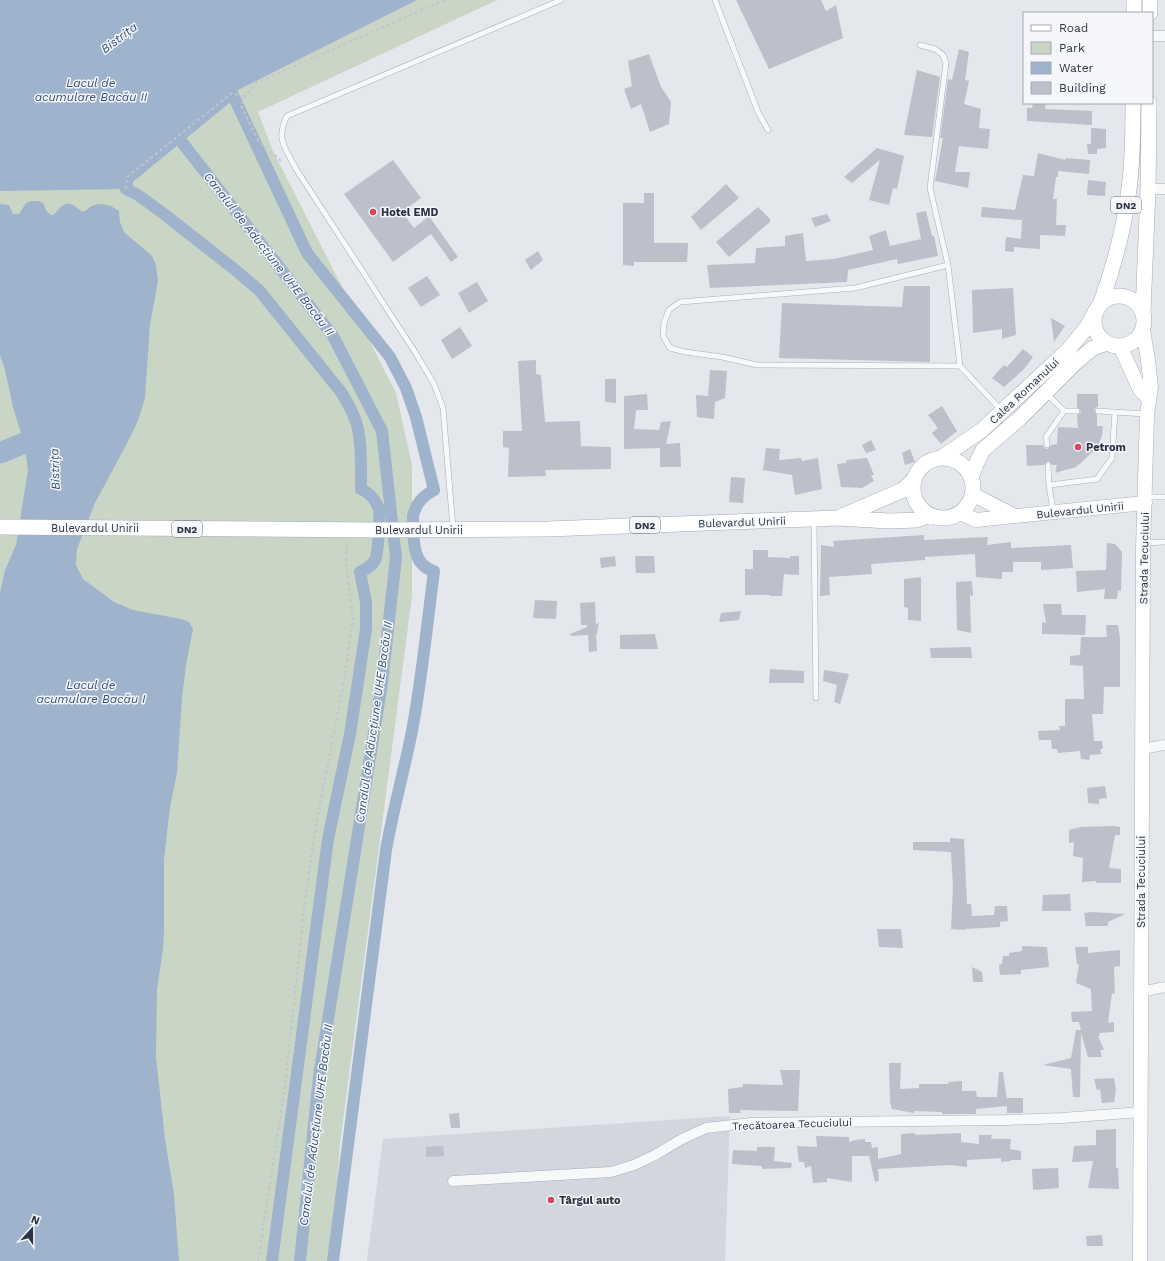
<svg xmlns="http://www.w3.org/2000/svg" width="1165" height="1261" font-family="'Work Sans',sans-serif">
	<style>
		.built { fill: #d2d6de }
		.green { fill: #c9d6c5 }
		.water { fill: #9fb4cc }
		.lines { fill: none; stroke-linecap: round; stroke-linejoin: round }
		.canal { stroke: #9fb4cc; stroke-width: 12 }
		.river { stroke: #9fb4cc; stroke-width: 21 }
		.building { fill: #bbc0ca }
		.service-casing { stroke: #a9aeb7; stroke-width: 6 }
		.minor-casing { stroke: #a9aeb7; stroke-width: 11 }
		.secondary-casing { stroke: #a9aeb7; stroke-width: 15 }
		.primary-casing { stroke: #a3abb8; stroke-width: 16 }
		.path { stroke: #c2c5cb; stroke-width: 2; stroke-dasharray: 3 3; stroke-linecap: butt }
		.service { stroke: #f7f8fa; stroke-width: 5 }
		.minor { stroke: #f7f8fa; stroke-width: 10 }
		.secondary { stroke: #fff; stroke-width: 14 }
		.primary { stroke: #fff; stroke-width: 15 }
		.poi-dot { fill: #d1495b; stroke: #f4f6f9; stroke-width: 1.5 }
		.labels { text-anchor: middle; stroke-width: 3; stroke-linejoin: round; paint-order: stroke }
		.shield { fill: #f4f6f9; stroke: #676e7b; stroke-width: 1 }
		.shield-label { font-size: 10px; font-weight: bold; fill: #2b3445 }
		.poi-label { font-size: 11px; font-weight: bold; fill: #2b3445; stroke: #f4f6f9; text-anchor: start }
		.street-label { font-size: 11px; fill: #2b3445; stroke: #f4f6f9 }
		.water-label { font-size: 12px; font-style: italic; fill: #34527a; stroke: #f4f6f9 }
	</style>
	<rect width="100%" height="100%" fill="#e4e7ec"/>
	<path class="built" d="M730,1116L725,1261H367L383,1139Z"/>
	<path class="green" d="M0,0H497L258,112L273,151L396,393L412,465V596L340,1144L331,1261H0Z"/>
	<path class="water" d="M0,0H417L232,93L127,177L126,189L0,191Z
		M31,201H38L43,203C46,209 46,214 53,215C56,213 57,210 60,208C69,199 75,206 82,212C86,211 87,209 90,207C101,201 110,205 119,211L120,222L124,232L152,256L156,265L158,281L150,325L145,398L138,421L125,447L95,503L77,549L76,565L83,579L114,602L133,610L181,619L189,622L193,629L186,665L182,698L177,773L170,807L164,860V931L163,949L157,989L156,1057L165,1139L174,1194L179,1261H0V593L5,570L16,545L28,470L24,443L13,407L5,370L0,355V204L9,205L13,214H19L26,203Z"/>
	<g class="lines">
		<path class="canal" d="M177,130V136L333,336L382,431L396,557L382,683L319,1076L300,1261
			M272,1261L328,839L350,734L366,629V602L360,572C366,569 372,566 375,560C378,554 381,513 378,507C375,498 369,493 361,489C361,469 362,449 358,429C355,416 348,403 341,392L259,290L234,269L164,214L138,195L126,189L128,178L232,93L307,253L390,357L406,388L416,417L434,490C423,496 416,503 413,516C414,535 410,565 434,571C427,625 422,678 412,731C404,771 393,810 386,850L333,1261"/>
		<path class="river" d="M0,453L24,443L48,429"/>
	</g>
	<path class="building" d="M736,0H821L826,11L836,5L843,38L769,69Z
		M959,49L969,52L965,80L969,81L964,104L981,109L979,128L990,129L988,149L959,146L955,172H970L968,188L935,181L943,138H940L948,79L952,80Z
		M649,54L661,87L671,102L669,124L650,132L641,104L631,109L624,89L632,86L628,61Z
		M917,70L940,77L932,137L904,135Z
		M1033,103H1046L1045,109L1092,111V125L1027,121V108H1032Z
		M1091,128L1106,129V148L1097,149V154H1088L1087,144H1091Z
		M877,148L904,156L897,189L893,188L889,205L869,200L880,160L852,183L844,177Z
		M1038,153L1065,160V158L1090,160L1089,174L1058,171V177H1056L1053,199H1057L1056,225H1066L1065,236L1040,235V249L1014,247V252L1005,251L1006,237L1021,239L1022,220L981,217L982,207L1015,210L1023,175L1034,176Z
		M393,160L421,198L402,212L414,228L429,216L458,257L451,262L431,234L393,262L344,194Z
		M1088,180L1106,182L1105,196L1087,195Z
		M726,184L739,198L701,230L691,217Z
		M644,193H654V243H688L687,262H634V266L623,265V203H644Z
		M758,207L770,219V222L729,257L716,242Z
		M926,211L932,236H934L938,256L898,264L897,259L848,270L847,282L710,288L707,265L755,263L756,248L785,246V236L803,233L806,261L834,259L873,250L869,236L886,230L890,246L921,239L916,213Z
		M827,214L831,221L815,227L811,218Z
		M538,251L543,260L531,270L525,260Z
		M427,276L440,295L421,307L408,288Z
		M477,282L488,301L469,313L458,293Z
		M904,286H930V362L779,358L782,303L902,307Z
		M1013,288L1016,335L1002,339V329L973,333L972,290Z
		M1051,318L1065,326L1054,342Z
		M460,327L472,346L452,359L441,340Z
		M1023,349L1033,357L1024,369L1004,387L992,378L1004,365L1007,367Z
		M536,360V374L541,375L545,422L580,421L581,446L611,447V469L545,470L546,476L508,477L509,448L503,447V431H522L518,361Z
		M710,370L727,371L725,398L715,402L714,419L697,417L696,395L708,396Z
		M605,379H616V403L605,402Z
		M647,394L648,410H636L634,429L659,430L661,422L671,421L666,444L680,443L681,467H660V448L624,449V396Z
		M1077,394H1098V407L1095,408L1094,411L1097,415V426H1103L1102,435L1098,446L1084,460L1076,467L1055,473L1057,465H1052L1049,461L1046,462L1044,465L1027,466L1026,445H1043L1044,448L1048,449L1051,445L1057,444L1058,427L1078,428L1077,415L1080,413L1081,411L1077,407Z
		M942,406L957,431L941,444L932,433L938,428L928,415Z
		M871,440L876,450L866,453L862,445Z
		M766,448L780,449L779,460L801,458L802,461L818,458L822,489L795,495L792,475L763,470Z
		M910,449L915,462L905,465L902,453Z
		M867,458L874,475H871L874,481L862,488L841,487L837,464L846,463L847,460Z
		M731,477L745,478L743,503L729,502Z
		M924,535V540L988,537L987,545L1011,542V548L1071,545L1073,568L1041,570V562H1013V572H1002V579L976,577L975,554L925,557V560L871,564L872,574L829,577L830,595L820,596L821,545L834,547L833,541Z
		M1107,543L1115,544L1122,552L1121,591L1118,590L1117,599H1104L1105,589L1077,592L1076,571L1106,570Z
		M753,550H768V557L790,558V556H799V575L784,574L782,596H770V595H745V569H753Z
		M615,556L616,566L601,568L600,558Z
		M635,556H654L655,573H636Z
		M921,577V621L908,620V608L904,607V579Z
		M972,581L973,596L970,595L971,633L957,630L956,582Z
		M535,600L557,601L556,619L533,618Z
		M595,602L596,624L599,623L597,634H596L597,651L589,652L588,635L571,636L570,634L587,627V625H581L580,603Z
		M1043,604H1061L1062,615H1086L1085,635L1042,634V622L1046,623Z
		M741,611L739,620L719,622L721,613Z
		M1106,625H1118L1120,638V687H1104L1103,714H1092L1094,741H1102L1103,748L1100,750L1102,754L1090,755L1089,760L1081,759L1080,751L1058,753L1057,749H1052L1051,740H1039L1038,731L1060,730L1059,726H1065V699H1084L1083,666L1070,665V656L1080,655L1081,637H1107Z
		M655,634L658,649H620V635Z
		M971,647L972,658H931L930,648Z
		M770,669L804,671V683H769Z
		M824,670L849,674L840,704L834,702L837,685L823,681Z
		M1105,786L1107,798L1099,799V804L1088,803L1087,788Z
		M1115,826L1120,827V835H1115L1109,868L1121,869V883H1096V881L1082,882L1083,858L1073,856L1074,842L1069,843V830L1081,827Z
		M950,838L964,839L967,904H971L972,916L994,915L995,906H1007L1008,921L1000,922V927L965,929V930L951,929L953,886L951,852L913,850V842H950Z
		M1070,894L1071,911H1042L1043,895Z
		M1091,912L1125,914L1108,922V926H1086L1084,913Z
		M877,929H901L903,948L879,947Z
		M1022,946L1047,947L1049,967L1021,970V974L1000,975L999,965L1002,964L1003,956H1009V953L1022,951Z
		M1075,947H1088V953L1120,950V966L1114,967L1115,994L1112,993L1108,1023L1114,1022V1032L1099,1033L1100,1036H1098L1104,1050H1100L1102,1057H1088L1081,1033L1080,1097H1073L1071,1069L1043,1065L1071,1058L1076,1030H1081L1079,1022H1072L1071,1012L1092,1011L1091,989L1076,983L1079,964H1077Z
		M972,967L982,972L983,982H973Z
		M889,1063H901L900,1089L919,1088V1084H949L948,1082L962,1081V1091H976L977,1097H997L999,1072H1003L1007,1101V1098H1023V1113H1007V1106L976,1109V1114H942V1112L914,1111V1113L892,1109L890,1102Z
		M780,1070H800L798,1111L740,1110L741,1113H729L728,1089L743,1087V1084L783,1085Z
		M1114,1078L1116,1090L1114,1102L1102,1103L1100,1089L1097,1090L1094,1079Z
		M459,1113L460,1128H451L449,1114Z
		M1116,1129V1168H1118L1119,1189L1088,1188L1093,1161L1072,1162L1074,1146L1096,1145V1130Z
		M915,1133V1135L961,1133V1142L979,1144V1135H992L991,1139H1011L1010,1149L1021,1151V1160H1011V1161L1001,1162V1158L967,1160V1167L950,1165L878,1169L879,1181L875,1182L869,1156H852V1182L827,1178V1182L813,1183L811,1166L805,1168L804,1162H799L797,1146L817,1147L816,1136L849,1137V1142L855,1140L865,1139V1142H871L872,1148L878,1147V1159L901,1154V1134Z
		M443,1146L444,1156L426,1157V1147Z
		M757,1147H775L774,1161L792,1163L791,1168L762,1169V1166L732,1164L733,1150L757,1151Z
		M1058,1168L1059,1188L1033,1190L1032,1169Z
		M1102,1235L1103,1246H1087L1086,1236Z"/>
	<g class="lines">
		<defs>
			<path id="service" d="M715,0L758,112L768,130
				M920,45L935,49L943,55L946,63L930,188L948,265L960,366L1001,410
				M948,265L855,288L680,302L669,310L664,323L663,336L670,348L685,352L722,357L757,365L960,366
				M1046,393L1064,411H1077
				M1098,411L1146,414
				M1047,445L1046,437L1064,411
				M1048,465L1049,485L1053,511
				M1049,485L1097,479L1112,458L1115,412
				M1146,497H1165
				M814,520L816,698
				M453,528L443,408L434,384L415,352L296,169C286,148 275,140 287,116L561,0
				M1144,543L1165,542"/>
			<path id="minor" d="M1152,36H1165
				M1148,189H1165
				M1142,749L1165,745
				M1141,992L1165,987
				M453,1181L611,1172L634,1165L655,1155L682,1139L706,1128L751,1123L1007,1120L1062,1118L1142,1112"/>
			<path id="secondary" d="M1120,346L1140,390L1149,399
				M972,494L1015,516
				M960,513L976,520L1145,503
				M1140,1261L1143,550L1147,414L1151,387L1148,360L1143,330"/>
			<path id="primary" d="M1134,13V0
				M1150,13V0
				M1094 321a25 25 0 1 1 50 0a25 25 0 1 1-50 0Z
				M1100,305C1114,267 1124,228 1129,189C1133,160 1133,132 1133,103
				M1143,312L1148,189L1149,103
				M941,458L982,430L1068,350L1087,327L1095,312
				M913 488a30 30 0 1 1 60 0a30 30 0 1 1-60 0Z
				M971,478L976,464L983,450L1020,418L1076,362L1093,348L1107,343
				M840,517L903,490L915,478
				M0,527L374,530L548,529L837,518L889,521L917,520L930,515"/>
		</defs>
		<use href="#service" class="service-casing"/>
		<use href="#minor" class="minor-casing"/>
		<use href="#secondary" class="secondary-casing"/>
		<use href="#primary" class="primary-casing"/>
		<path class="path" d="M281,161L258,140L241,106L245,97L256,83L445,0
			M126,189L127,177L232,93L245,97
			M258,1261L284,1093L304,909L315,830L343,687L353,619L346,563L347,542"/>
		<use href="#service" class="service"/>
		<use href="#minor" class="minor"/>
		<use href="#secondary" class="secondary"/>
		<use href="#primary" class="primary"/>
	</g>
	<g class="poi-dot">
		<circle cx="373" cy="212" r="4"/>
		<circle cx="1078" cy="447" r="4"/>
		<circle cx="551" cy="1200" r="4"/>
	</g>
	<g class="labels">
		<g class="shield">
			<rect x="1111" y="197" width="30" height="16" rx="3"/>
			<rect x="630" y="517" width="30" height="16" rx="3"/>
			<rect x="172" y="521" width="30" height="16" rx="3"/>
		</g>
		<g class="shield-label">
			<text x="1126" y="209">DN2</text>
			<text x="645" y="529">DN2</text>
			<text x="187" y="533">DN2</text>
		</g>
		<g class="poi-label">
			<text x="381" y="216">Hotel EMD</text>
			<text x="1086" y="451">Petrom</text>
			<text x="559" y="1204">Târgul auto</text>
		</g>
		<g class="street-label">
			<text transform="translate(1024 391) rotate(-43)" y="4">Calea Romanului</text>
			<text transform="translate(1080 510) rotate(-6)" y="4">Bulevardul Unirii</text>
			<text transform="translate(742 522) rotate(-2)" y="4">Bulevardul Unirii</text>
			<text x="95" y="532">Bulevardul Unirii</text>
			<text x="419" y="534">Bulevardul Unirii</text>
			<text transform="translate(1144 558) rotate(-89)" y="4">Strada Tecuciului</text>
			<text transform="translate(1141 882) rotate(-90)" y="4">Strada Tecuciului</text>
			<text transform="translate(792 1124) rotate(-2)" y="4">Trecătoarea Tecuciului</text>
		</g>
		<g class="water-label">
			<text transform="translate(119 38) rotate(-37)" y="4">Bistrița</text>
			<text x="91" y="87">Lacul de<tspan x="91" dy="14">acumulare Bacău II</tspan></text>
			<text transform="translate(269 254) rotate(52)" y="4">Canalul de Aducțiune UHE Bacău II</text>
			<text transform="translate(55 469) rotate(-92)" y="4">Bistrița</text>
			<text x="91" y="689">Lacul de<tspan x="91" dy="14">acumulare Bacău I</tspan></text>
			<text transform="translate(374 722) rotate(-82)" y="4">Canalul de Aducțiune UHE Bacău II</text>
			<text transform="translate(316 1125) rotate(-83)" y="4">Canalul de Aducțiune UHE Bacău II</text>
		</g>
	</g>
	<rect x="1023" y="12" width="130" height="92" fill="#f4f6f9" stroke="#a4a8b1"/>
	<rect x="1031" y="25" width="20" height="6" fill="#ffffff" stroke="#a4a8b1"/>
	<text x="1059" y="32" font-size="12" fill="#2b3445">Road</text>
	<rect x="1031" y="42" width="20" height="12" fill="#c9d6c5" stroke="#a4a8b1"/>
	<text x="1059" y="52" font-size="12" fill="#2b3445">Park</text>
	<rect x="1031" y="62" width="20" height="12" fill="#9fb4cc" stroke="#a4a8b1"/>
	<text x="1059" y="72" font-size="12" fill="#2b3445">Water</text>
	<rect x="1031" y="82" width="20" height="12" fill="#bbc0ca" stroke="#a4a8b1"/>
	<text x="1059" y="92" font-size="12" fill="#2b3445">Building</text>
	<g transform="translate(32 1229) rotate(21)" stroke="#f4f6f9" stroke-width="3" paint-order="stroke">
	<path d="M0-3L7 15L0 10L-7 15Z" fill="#2b3445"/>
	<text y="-6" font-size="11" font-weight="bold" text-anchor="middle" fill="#2b3445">N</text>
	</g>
</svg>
